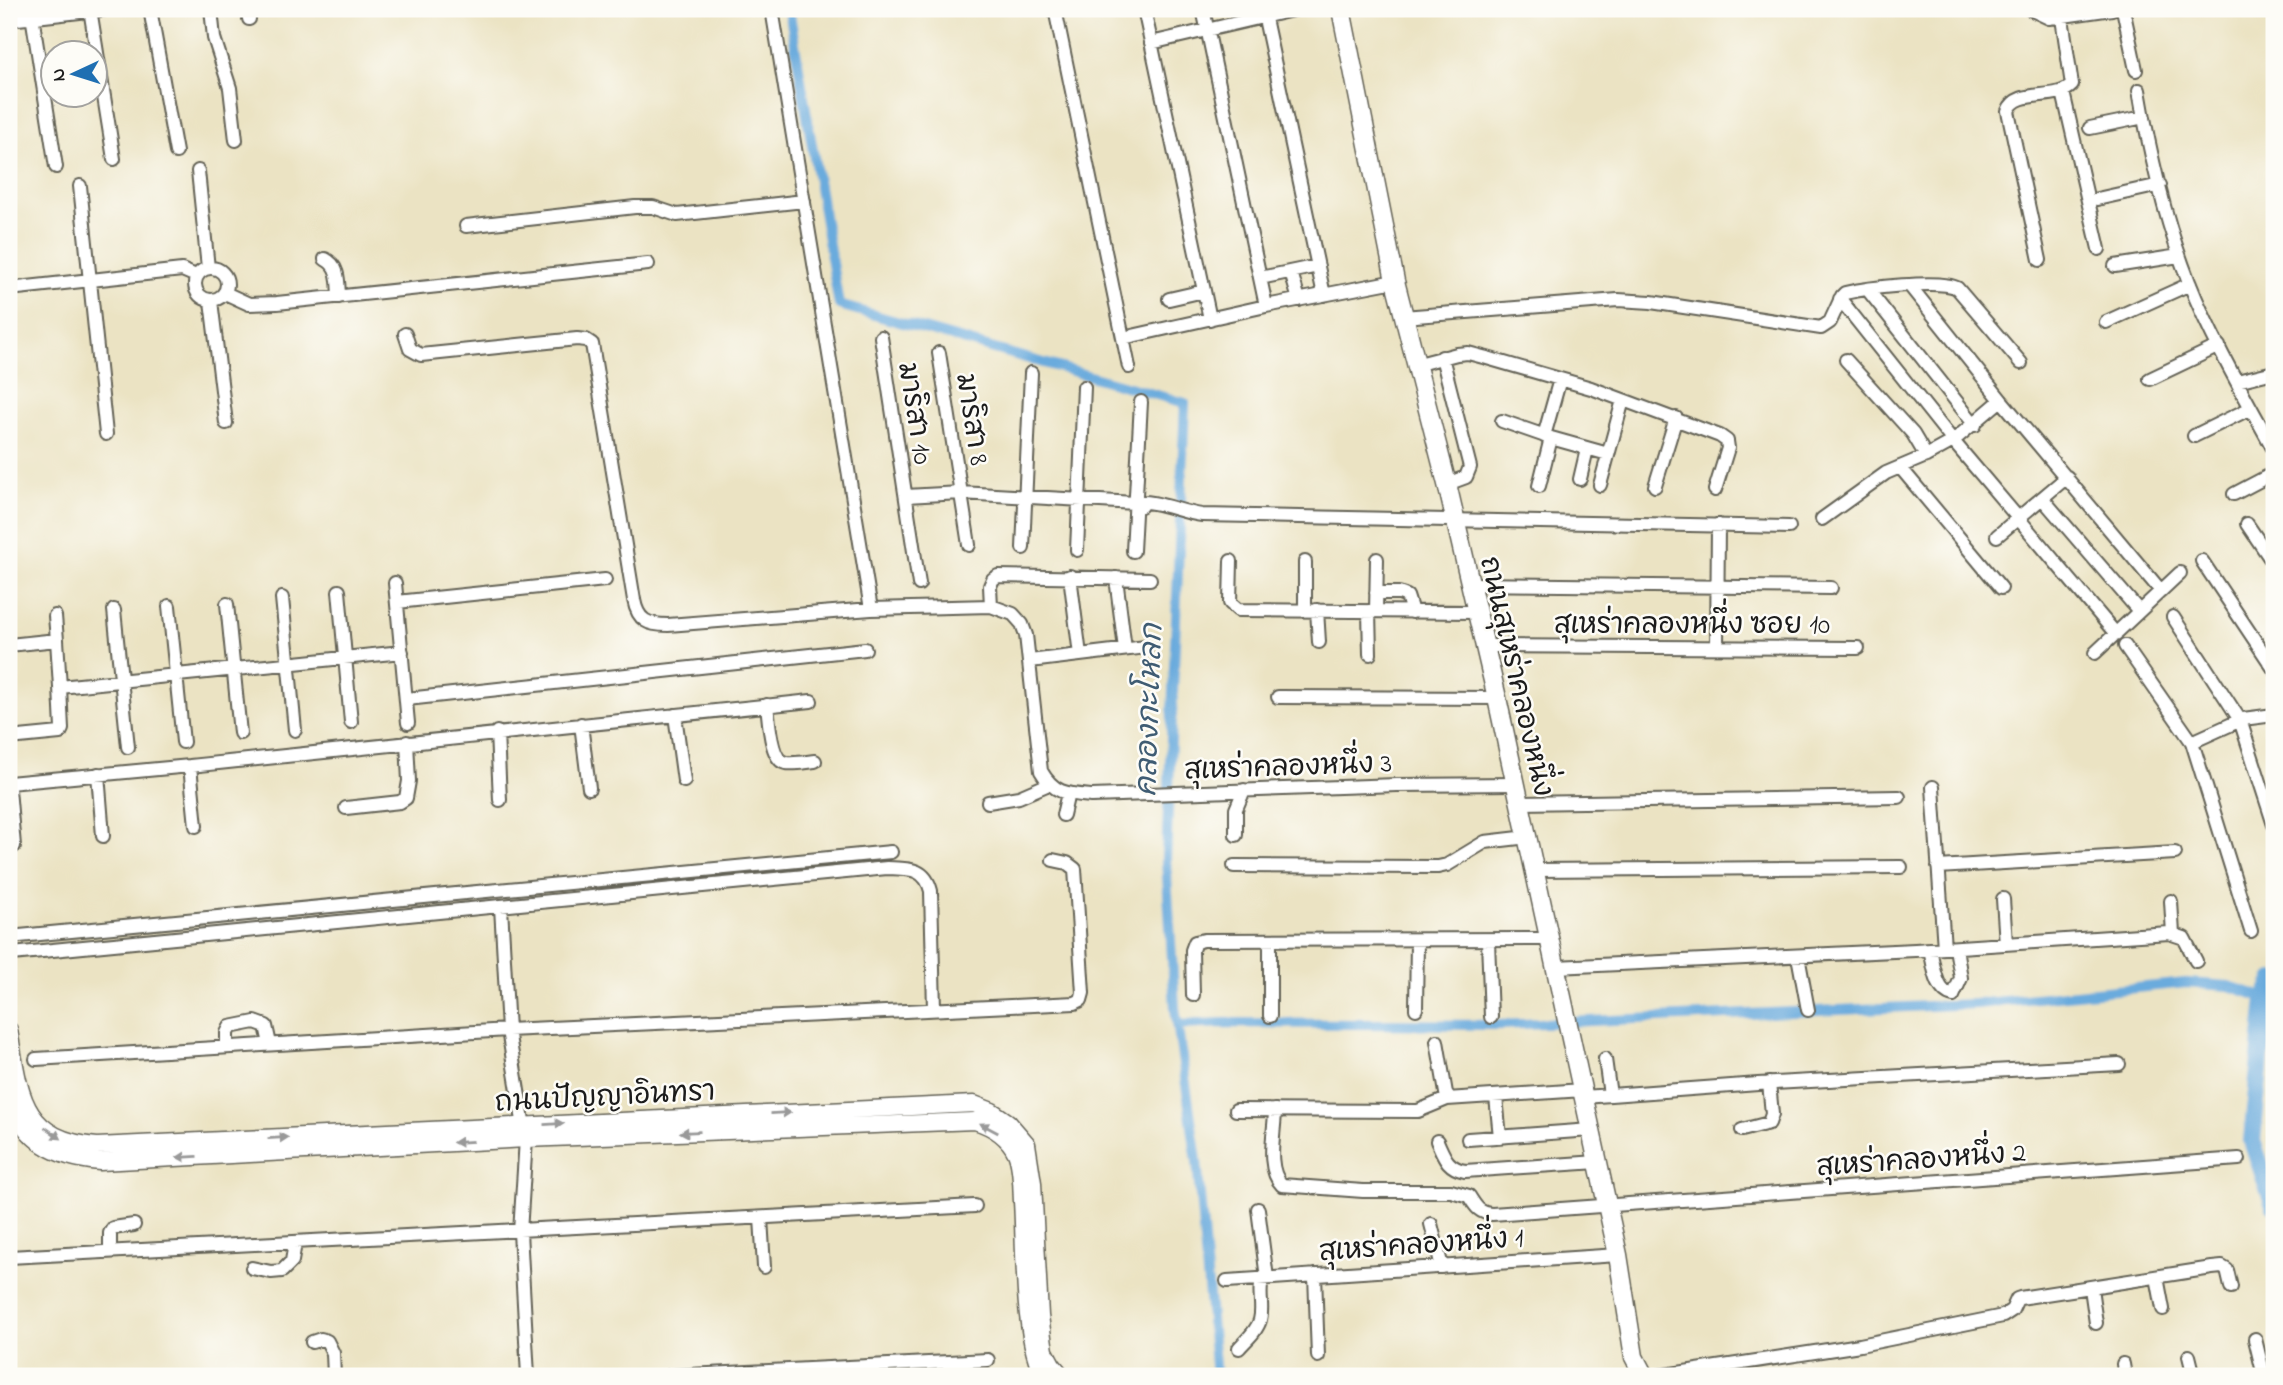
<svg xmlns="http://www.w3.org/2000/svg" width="2283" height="1385" font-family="'Indie Flower','Playpen Sans Thai',sans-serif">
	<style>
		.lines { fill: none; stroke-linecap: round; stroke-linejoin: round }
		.canal { stroke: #6aabdd; stroke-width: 10 }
		.river { stroke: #6aabdd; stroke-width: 18 }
		.minor-casing { stroke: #646256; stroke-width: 16 }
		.tertiary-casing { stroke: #646256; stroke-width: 19 }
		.secondary-casing { stroke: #646256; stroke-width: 21 }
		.minor { stroke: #fff; stroke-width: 12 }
		.tertiary { stroke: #fff; stroke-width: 16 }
		.secondary { stroke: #fff; stroke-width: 18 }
		.oneway { fill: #999 }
		.labels { text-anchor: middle; stroke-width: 5; stroke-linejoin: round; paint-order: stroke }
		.street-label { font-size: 28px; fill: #1c1c1c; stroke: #fdfcf7 }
		.water-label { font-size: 30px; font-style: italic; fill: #3f5c73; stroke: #fdfcf7 }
	</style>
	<rect width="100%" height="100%" fill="#fdfcf7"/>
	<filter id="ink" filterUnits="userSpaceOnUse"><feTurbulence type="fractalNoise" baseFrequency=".0143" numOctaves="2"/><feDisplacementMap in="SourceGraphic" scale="14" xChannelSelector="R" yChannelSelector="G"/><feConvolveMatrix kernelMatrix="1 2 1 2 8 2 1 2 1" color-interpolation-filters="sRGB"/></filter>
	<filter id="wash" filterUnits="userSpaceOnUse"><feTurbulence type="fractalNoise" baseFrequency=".00686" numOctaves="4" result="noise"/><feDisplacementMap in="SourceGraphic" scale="28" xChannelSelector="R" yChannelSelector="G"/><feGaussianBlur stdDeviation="1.57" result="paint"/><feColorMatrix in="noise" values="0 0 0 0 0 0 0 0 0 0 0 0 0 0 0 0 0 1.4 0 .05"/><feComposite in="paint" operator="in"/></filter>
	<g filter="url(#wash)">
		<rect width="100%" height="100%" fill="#ebe3c3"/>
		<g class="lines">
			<path class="canal" d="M789,9L839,305L1185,403L1166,859L1175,1008L1197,1161L1216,1376
				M1178,1025L1224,1023L1499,1025L1975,1004L2186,983L2229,986L2266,998"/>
			<path class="river" d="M2274,981L2266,998L2252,1141L2274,1205"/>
		</g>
	</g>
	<g filter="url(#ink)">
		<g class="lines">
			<defs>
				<path id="minor" d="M31,9L56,167
					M90,9L114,159
					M150,9L176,152
					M211,9L214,38L230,88L236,140
					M248,9L249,19
					M772,9L871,609
					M1055,9L1129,367
					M1144,9L1210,319
					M1203,9L1266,306
					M1263,9L1324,295
					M2030,9L2049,18L2112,9
					M2123,9L2136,70
					M9,20L106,9
					M1151,43L1297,9
					M2139,90C2150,155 2165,221 2189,282C2212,340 2244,395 2274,450
					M2063,92L2099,249
					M2090,128L2144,117
					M198,171L208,268
					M80,186L106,434
					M2097,199L2160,185
					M466,226L635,207H653L677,215L804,201
					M325,259C340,266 338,283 339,297
					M2040,260L2008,111C2017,87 2056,102 2072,85L2062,18
					M2115,266L2179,256
					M195 284a16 16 0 1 1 32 0a16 16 0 1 1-32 0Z
					M1291,272L1299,300
					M1260,278L1318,266
					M1910,286L2001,400L2161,591
					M9,289L182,270L196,276
					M1868,290L1975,425
					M225,293L249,304L277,303L648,264
					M1169,299L1204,291
					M1840,299L1953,441L2116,634
					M211,301L226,423
					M1403,317L1618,300L1651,302L1821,328L1830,322L1842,296L1845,293C1866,288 1940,279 1957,288L2021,363
					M2106,322L2190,284
					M405,334L410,349L421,355L577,339L586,340L592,344L634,600C638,621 648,625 668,625L871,609L991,606L1013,614L1022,624L1026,635L1041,771C1054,794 1067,794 1092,796L1397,785L1517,784
					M881,337L919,584
					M1123,338L1266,306L1395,281
					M939,353L969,545
					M1442,357L1470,467L1466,477L1447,484
					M1846,360L1913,434L1926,456
					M1415,365L1457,354L1468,353L1487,358L1591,388L1720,436L1727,441L1728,448L1715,490
					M2150,379L2219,346
					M2237,381L2274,372
					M1502,421L1551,438L1608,454
					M1544,436L1560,379
					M2194,436L2251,408
					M1900,467L2001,588
					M1580,479L1587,449
					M1600,485L1623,400
					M1539,486L1551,438
					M1655,486L1676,418
					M2234,494L2274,473
					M906,496L961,493L1135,503L1141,506
					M2042,498L2139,611
					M1135,503C1152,498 1182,513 1202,515L1789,527
					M1822,519L1886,473L1926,456L1953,441L2001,400
					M2247,524L2274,564
					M1997,536L2067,477
					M1023,548L1031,373
					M1077,550L1084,387
					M1133,551L1141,402
					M1231,561L1230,603L1238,610L1476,612
					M2202,561L2274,669
					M1305,562V610
					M1070,576L1080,655
					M1116,578L1125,649
					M395,583L408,723
					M1469,584L1831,588
					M339,591L351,722
					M1376,593H1399L1407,596L1412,612
					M282,598L295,730
					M397,602L605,580
					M227,604L240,733
					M169,606L183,742
					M991,606L990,586L993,579L998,576L1150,579
					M114,610L128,747
					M1317,610L1319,642
					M1369,611L1370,654
					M1376,611L1377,559
					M55,616L57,640
					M2173,617L2240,720L2274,825
					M9,645L57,640L60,687
					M1484,646L1858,648
					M2125,646L2192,742L2251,931
					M1717,647L1718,525
					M2095,653L2180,573
					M1030,661L1146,647
					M1278,697L1497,698
					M407,699L865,649
					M767,705C769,719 770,761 786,763C795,764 806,762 815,761
					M675,715L684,781
					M581,724L589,788
					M497,732L500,800
					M9,738L60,733L62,729L60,687L402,652
					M2192,742L2243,719L2274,715
					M190,766L196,826
					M98,774L103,836
					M9,783L190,766L811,701
					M1933,787L1944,948
					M9,789L14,846
					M988,802L1019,797L1049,784
					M1521,803L1899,797
					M346,808L400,802L406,798L409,781L407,742
					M1063,815L1068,793
					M1236,835V809L1244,790
					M1234,866L1438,867L1447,865L1485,842L1528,837
					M1938,867L2175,853
					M1535,870L1901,867
					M2003,899L2006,944
					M2171,901L2173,934
					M501,907L508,1030L526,1139L520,1232L528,1376
					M9,937L891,852
					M1270,940V1016
					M1488,941L1491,1017
					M1930,949C1934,965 1935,992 1953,996L1961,978L1956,948
					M12,954L887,868C909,869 925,867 931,891L934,1009
					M1798,956L1808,1010
					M1556,967L1915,950L2169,933L2184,938L2196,961
					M1193,995L1192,950L1195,942L1204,940L1549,939
					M1416,1009L1417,941
					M1437,1041L1447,1099
					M227,1047V1033L230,1027L255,1022L266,1026L270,1044
					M36,1059L508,1030L1075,1003L1081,1000L1083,993L1075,869L1067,863L1053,860
					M1605,1059L1610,1095
					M1496,1097L1500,1137
					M1584,1097L1758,1084L2119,1064
					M1236,1110L1418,1111L1447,1099L1583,1090
					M1275,1110C1275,1132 1265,1168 1282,1185L1363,1191H1451L1469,1196C1476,1207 1479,1213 1492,1214L2239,1159
					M1742,1130L1769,1123L1772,1114L1769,1083
					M1468,1139L1591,1130
					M1437,1141C1444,1156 1447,1168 1465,1171L1598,1162
					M1258,1209L1267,1278
					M761,1218L764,1267
					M1431,1224L1442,1267
					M110,1252V1233L113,1228L134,1225
					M9,1257L975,1206
					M252,1268L271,1272L282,1271L292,1261L295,1243
					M1315,1275L1318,1356
					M2157,1277L2163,1309
					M1227,1281L1618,1255
					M2091,1288L2096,1323
					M2255,1339L2264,1376
					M312,1342L321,1339L327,1341L333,1353L334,1376
					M1239,1348C1246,1340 1257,1331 1260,1320C1264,1306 1257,1292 1263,1278
					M2189,1356L2194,1376
					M2123,1364L2125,1376
					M670,1376L988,1360
					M1658,1376L1860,1345L2003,1316L2012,1310L2017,1299L2020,1298L2212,1268L2222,1267L2227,1270L2231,1287"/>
				<path id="tertiary" d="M9,1030C20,1094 21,1139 97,1146L974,1104L992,1111L1008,1122L1027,1144L1033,1183L1040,1316L1045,1351L1052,1364L1062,1376
					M9,1099C26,1142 55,1158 100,1162L526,1139L975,1121C991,1126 1008,1136 1016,1153C1022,1167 1021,1186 1022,1201C1025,1245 1022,1341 1044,1376"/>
				<path id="secondary" d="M1341,9L1395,281L1447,484L1497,698L1618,1255L1634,1357L1644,1376"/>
			</defs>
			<use href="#minor" class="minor-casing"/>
			<use href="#tertiary" class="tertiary-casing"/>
			<use href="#secondary" class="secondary-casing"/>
			<use href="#minor" class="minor"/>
			<use href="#tertiary" class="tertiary"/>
			<use href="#secondary" class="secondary"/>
		</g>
		<defs><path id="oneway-solid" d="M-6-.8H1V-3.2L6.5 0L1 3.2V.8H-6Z" transform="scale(1.75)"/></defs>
		<g class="oneway">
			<use href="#oneway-solid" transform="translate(781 1113) rotate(-3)"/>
			<use href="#oneway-solid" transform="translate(554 1124) rotate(-3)"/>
			<use href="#oneway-solid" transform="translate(989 1128) rotate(-152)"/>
			<use href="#oneway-solid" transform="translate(690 1132) rotate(178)"/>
			<use href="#oneway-solid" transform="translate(53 1133) rotate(35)"/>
			<use href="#oneway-solid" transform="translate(278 1138) rotate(-3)"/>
			<use href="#oneway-solid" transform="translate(463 1142) rotate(177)"/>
			<use href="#oneway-solid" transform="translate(187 1157) rotate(177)"/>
		</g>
	</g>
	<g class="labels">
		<g class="street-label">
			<text transform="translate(917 413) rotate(81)" y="10">มาริสา 10</text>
			<text transform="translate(974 419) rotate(81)" y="10">มาริสา 8</text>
			<text x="1692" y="633">สุเหร่าคลองหนึ่ง ซอย 10</text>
			<text transform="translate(1518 676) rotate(77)" y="10">ถนนสุเหร่าคลองหนึ่ง</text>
			<text transform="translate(1288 765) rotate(-2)" y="10">สุเหร่าคลองหนึ่ง 3</text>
			<text transform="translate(605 1095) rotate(-3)" y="10">ถนนปัญญาอินทรา</text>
			<text transform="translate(1921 1158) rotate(-4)" y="10">สุเหร่าคลองหนึ่ง 2</text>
			<text transform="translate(1421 1243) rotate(-4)" y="10">สุเหร่าคลองหนึ่ง 1</text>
		</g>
		<g class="water-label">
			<text transform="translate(1148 710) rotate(-88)" y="10">คลองกะโหลก</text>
		</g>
	</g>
	<rect width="2283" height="1385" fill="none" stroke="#fdfcf7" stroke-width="35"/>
	<g transform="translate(74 74) rotate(266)"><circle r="33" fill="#fdfcf7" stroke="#a3a29f" stroke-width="2"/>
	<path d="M0-5L12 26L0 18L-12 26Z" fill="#1f6fb2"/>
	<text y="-10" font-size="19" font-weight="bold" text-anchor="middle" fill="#1c1c1c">N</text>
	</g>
</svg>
